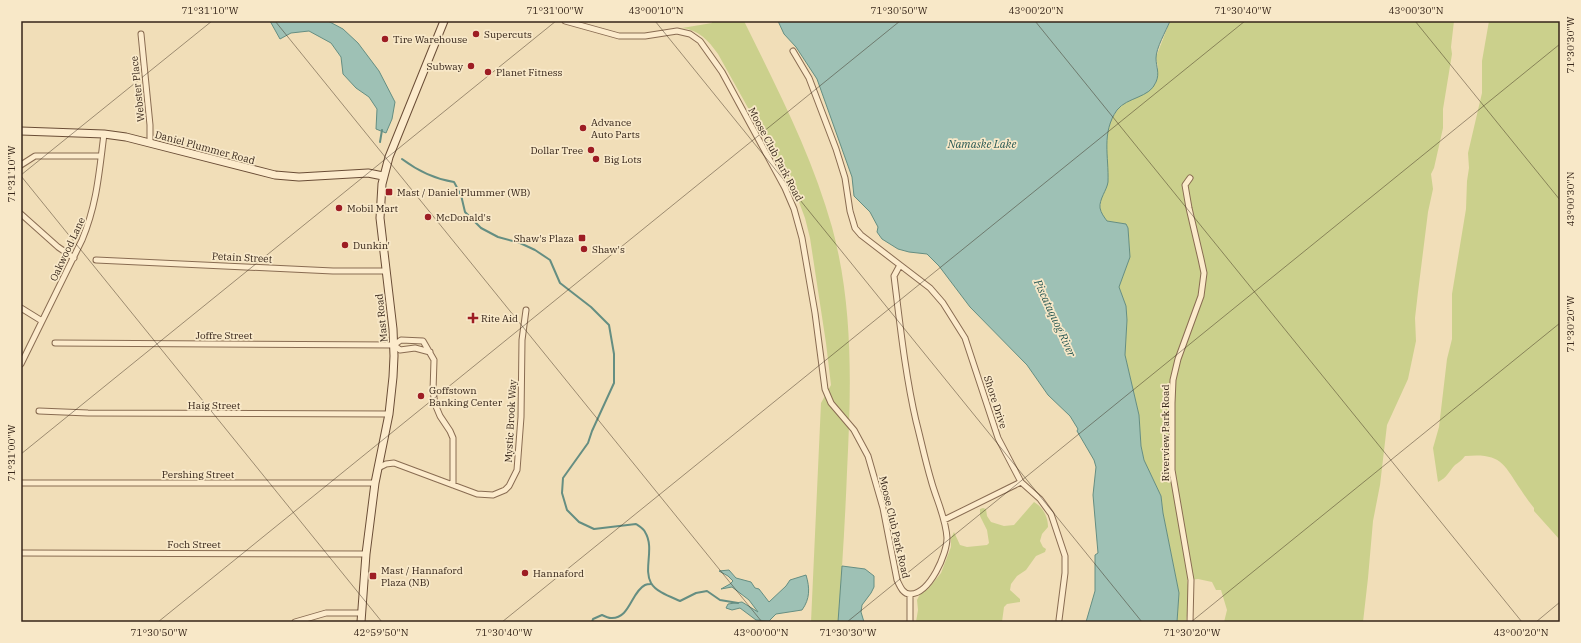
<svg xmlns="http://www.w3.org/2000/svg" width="1581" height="643" font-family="'IBM Plex Serif',serif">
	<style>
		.green { fill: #cbd08c }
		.water { fill: #9ec1b5; stroke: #658e82 }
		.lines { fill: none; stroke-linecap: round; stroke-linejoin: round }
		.stream { stroke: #658e82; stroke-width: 2 }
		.street-casing { stroke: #896c52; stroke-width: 7 }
		.secondary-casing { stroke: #6a4d36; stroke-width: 9 }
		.street { stroke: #fcebcc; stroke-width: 5 }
		.secondary { stroke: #fcebcc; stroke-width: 7 }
		.ticks { fill: none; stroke: #362519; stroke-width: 1; stroke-opacity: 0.45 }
		.poi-dot { fill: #9d1d24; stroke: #f8e8c8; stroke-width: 1.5 }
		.labels { text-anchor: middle; stroke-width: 3.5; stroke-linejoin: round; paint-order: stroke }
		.poi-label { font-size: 10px; fill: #362519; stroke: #f8e8c8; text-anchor: start }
		.street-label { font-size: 10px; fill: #362519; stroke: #f8e8c8 }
		.water-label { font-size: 11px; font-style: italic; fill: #265752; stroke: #f8e8c8 }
		.neatline { fill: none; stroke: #362519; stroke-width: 1.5 }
		.ticks-label { font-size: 10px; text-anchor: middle; fill: #362519 }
	</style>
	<rect width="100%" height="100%" fill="#f1deb8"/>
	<path class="green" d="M712,21H744C777,88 812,155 832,227C854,308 851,390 847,472C845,522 842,572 838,622H811L821,403L831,385L826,343L810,238L805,218L796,194L718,54C708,40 699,30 682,28L712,23Z
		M1170,21H1454L1451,47L1452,54L1443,109V128L1434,168L1431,174L1433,189L1428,212L1418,292L1415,318L1416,341L1408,379L1387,425L1380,485L1373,521L1368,578L1363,622H1224L1227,610L1221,590H1216L1212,582L1198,579L1187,580L1190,596L1186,622H1177L1179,593L1163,513L1161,496L1144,460L1141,446L1139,415L1125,355L1127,320L1126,306L1119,287L1130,257L1128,228L1125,224L1107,221L1103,216L1100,209L1107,134L1111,120L1118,109L1126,102L1151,89L1156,83L1158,68L1156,57Z
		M1489,21H1560V540L1534,511V508C1529,502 1525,496 1521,490C1503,463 1501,453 1465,456C1462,460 1459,462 1455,465C1449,471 1447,478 1438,482L1433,448L1439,427L1447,359L1452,339V294L1466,209L1467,181L1469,168L1468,153L1482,93V61Z
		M1034,502C1043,507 1048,517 1048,527L1042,534L1040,541L1043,547L1046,549L1045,552L1036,556L1026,570L1017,576L1011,584L1010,590L1020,599V602L1007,604L1004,607L1002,622H916L918,610L917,600L920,594L928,589L941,573L951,547V538L954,532L960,545L967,547L987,545L989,543L987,530L980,516V509L983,508L986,509L987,516L991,522L1004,526L1014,525Z"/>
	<path class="water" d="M270,21H328L343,29L358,43L379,71L395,102L392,119L386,133L376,129L377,109L369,97L356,88L343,74L341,57L331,43L309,31L291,33L280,39Z
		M778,21H1170C1166,31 1156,48 1156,58C1156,67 1160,73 1156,82C1150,98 1127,97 1117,110C1101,133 1109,156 1108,182C1107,190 1099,199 1100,208C1101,213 1104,217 1107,221L1126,224L1128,228L1130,257L1119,287L1126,306L1127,320L1125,355L1139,415L1141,446L1144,460L1161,496L1163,513L1179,593L1177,622H1086L1095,591V555L1098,553L1093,495L1096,467L1094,460L1077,431L1078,429L1070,416L1048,395L1027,365L970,307L939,266L927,254L909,252L898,249L882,239L877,232L878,227L870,212L854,196L852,177L817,79L796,47L784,34Z
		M842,566L865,569L874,576V587L871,593L862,605L861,612L864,622H838Z
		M729,570L736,578L751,582L755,588L759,589L769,602L786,586L790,580L806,575C810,588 810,599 802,610L776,614L769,621L756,620L740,608L732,610L726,608L728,604L742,602L758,612L749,600L732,587L721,589L730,584L733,581L728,576L719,571Z"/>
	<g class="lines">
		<path class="stream" d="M380,142L382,130
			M402,159C418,171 434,179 454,182L461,195L465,212L481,228L498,237L520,243L535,250L550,260L560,283L591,307L609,325L614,354V383L592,431L588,443L563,478L562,493L567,510L579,522L594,529L636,524C639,526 644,529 645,532C655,548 643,569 651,583C656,592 671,597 680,601L696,593L707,591L720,600L738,603
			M592,622L593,619L602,615C604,616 608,618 611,618C630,619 631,592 645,585C647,584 649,584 651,584"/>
		<defs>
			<path id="street" d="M565,21L619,36H645L677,31L690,34L700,41L722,72L785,188L794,209L802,238L815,313L825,389L831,403L854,430L868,456L883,508L897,580C900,586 903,595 911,594C930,593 947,554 947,538C946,518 936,499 931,480C925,460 921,440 916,421C905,373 900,324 894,276L900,265L861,235L855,228L850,211L845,178L836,149L809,78L793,51
				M141,34L150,125V143
				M21,165L35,156H101
				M21,214L58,247L74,258
				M96,260L333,271H386
				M900,265L930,288L943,303L965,338L998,438L1021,482L1040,499L1051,514L1065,556V573L1059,620
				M21,308L42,321
				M55,343L394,345
				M394,345L401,340L423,341L434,360L433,391L435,404L440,416L450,431L453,438V485
				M394,345L400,350L415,348L430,352
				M21,364L82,240C97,204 99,173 104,134
				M39,411L88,413L389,414
				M378,468L386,464L394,463L477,494L493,495L505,490L509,486L517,470L521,417L522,340L526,310
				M21,483H375
				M944,520L1021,482
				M21,553L366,554
				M910,594V622
				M295,622L326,613H362
				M1190,622L1191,580L1172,470V403L1173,380L1178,359L1201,296L1204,273L1201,259L1189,208L1185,185L1190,178"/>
			<path id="secondary" d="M21,131L104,134L126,137L275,175L299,177L368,173L383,176
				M361,622L366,554L375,483L389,414L393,377L394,356L393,329L380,218L382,184L389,157L444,21"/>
		</defs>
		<use href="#street" class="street-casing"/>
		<use href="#secondary" class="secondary-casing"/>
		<use href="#street" class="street"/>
		<use href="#secondary" class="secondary"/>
	</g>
	<path class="ticks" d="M275,21L762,622M655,21L1142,622M1035,21L1522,622M1415,21L1560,200M21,175L212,21M21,176L382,622M21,454L556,21M158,622L900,21M502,622L1245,21M847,622L1560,44M1191,622L1560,323M1536,622L1560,602"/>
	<g class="poi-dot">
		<circle cx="476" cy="34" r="4"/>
		<circle cx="385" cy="39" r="4"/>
		<circle cx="471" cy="66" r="4"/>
		<circle cx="488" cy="72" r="4"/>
		<circle cx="583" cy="128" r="4"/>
		<circle cx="591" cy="150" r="4"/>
		<circle cx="596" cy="159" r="4"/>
		<rect x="385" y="188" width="8" height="8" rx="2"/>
		<circle cx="339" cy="208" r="4"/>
		<circle cx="428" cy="217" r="4"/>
		<rect x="578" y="234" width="8" height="8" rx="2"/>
		<circle cx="345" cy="245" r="4"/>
		<circle cx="584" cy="249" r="4"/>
		<path d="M471 312h4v4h4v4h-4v4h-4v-4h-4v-4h4z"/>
		<circle cx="421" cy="396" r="4"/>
		<circle cx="525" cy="573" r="4"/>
		<rect x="369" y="572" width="8" height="8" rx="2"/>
	</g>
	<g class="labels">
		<g class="poi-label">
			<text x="484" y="38">Supercuts</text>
			<text x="393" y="43">Tire Warehouse</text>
			<text x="463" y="70" text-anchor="end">Subway</text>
			<text x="496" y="76">Planet Fitness</text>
			<text x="591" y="126">Advance<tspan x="591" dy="12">Auto Parts</tspan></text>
			<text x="583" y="154" text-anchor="end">Dollar Tree</text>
			<text x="604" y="163">Big Lots</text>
			<text x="397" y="196">Mast / Daniel Plummer (WB)</text>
			<text x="347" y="212">Mobil Mart</text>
			<text x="436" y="221">McDonald's</text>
			<text x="574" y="242" text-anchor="end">Shaw's Plaza</text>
			<text x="353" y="249">Dunkin'</text>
			<text x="592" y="253">Shaw's</text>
			<text x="481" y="322">Rite Aid</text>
			<text x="429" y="394">Goffstown<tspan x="429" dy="12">Banking Center</tspan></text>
			<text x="381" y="574">Mast / Hannaford<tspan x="381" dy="12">Plaza (NB)</tspan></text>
			<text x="533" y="577">Hannaford</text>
		</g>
		<g class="street-label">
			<text transform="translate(137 89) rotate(-96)" y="4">Webster Place</text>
			<text transform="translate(205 147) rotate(15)" y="4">Daniel Plummer Road</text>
			<text transform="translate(776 154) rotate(62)" y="4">Moose Club Park Road</text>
			<text transform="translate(67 249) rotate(-65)" y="4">Oakwood Lane</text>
			<text transform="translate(242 257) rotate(3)" y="4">Petain Street</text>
			<text transform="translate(381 318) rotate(-96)" y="4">Mast Road</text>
			<text x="224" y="339">Joffre Street</text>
			<text transform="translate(996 402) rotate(72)" y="4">Shore Drive</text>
			<text x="214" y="409">Haig Street</text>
			<text transform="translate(510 421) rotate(-87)" y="4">Mystic Brook Way</text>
			<text transform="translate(1165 433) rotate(-90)" y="4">Riverview Park Road</text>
			<text x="198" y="478">Pershing Street</text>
			<text transform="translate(895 527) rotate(77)" y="4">Moose Club Park Road</text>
			<text x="194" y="548">Foch Street</text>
		</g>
		<g class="water-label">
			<text x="982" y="148">Namaske Lake</text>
			<text transform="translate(1055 318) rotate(65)" y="4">Piscataquog River</text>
		</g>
	</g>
	<rect width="1581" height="643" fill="none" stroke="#f8e8c8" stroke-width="44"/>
	<rect x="22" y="22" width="1537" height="599" class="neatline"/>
	<g class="ticks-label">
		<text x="210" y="14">71°31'10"W</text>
		<text x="555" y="14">71°31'00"W</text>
		<text x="656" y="14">43°00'10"N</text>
		<text x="899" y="14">71°30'50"W</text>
		<text x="1036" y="14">43°00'20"N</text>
		<text x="1243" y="14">71°30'40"W</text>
		<text x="1416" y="14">43°00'30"N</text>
		<text transform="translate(1570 45) rotate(-90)" y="4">71°30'30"W</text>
		<text transform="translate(11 174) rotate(-90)" y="4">71°31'10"W</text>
		<text transform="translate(1570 199) rotate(-90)" y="4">43°00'30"N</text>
		<text transform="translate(1570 324) rotate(-90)" y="4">71°30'20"W</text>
		<text transform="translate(11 453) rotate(-90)" y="4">71°31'00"W</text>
		<text x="159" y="636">71°30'50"W</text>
		<text x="381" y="636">42°59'50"N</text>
		<text x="504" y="636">71°30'40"W</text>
		<text x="761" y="636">43°00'00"N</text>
		<text x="848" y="636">71°30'30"W</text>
		<text x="1192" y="636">71°30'20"W</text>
		<text x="1521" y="636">43°00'20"N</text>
	</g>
</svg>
